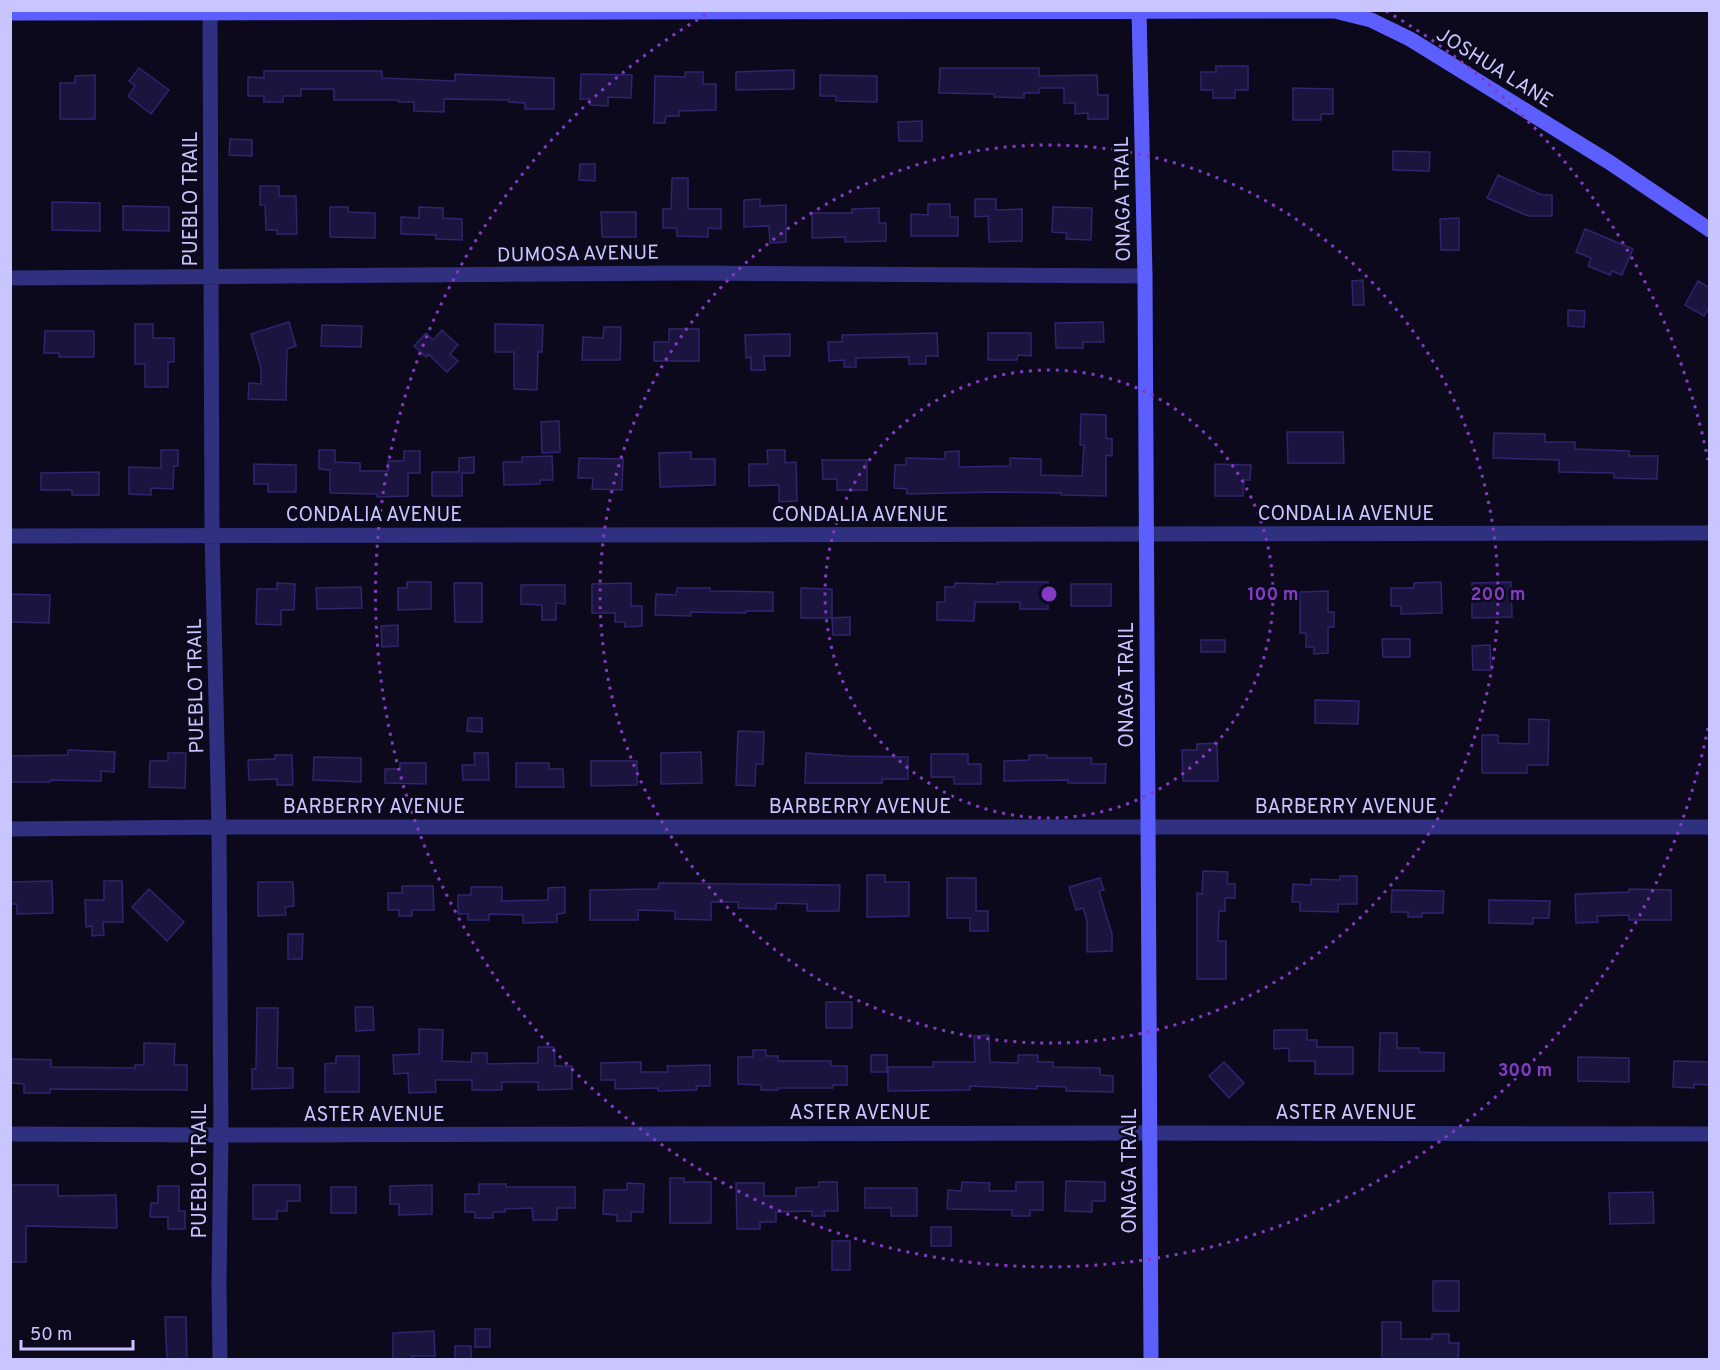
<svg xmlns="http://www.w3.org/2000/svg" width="1720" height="1370" font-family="Overpass,sans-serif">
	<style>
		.building { fill: #1b143f; stroke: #2f246d; stroke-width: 1.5 }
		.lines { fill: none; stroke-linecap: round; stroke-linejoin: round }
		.street { stroke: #303080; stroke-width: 15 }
		.secondary { stroke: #5c5eff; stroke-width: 15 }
		.ring { fill: none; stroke: #833bc5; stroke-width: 3; stroke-dasharray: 3 6 }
		.labels { text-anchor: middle; stroke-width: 5; stroke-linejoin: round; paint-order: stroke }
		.street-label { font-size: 20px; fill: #c9c5ff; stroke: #0c091c }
		.centre { fill: #833bc5; stroke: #0c091c; stroke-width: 3 }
		.ring-label { font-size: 18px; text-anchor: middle; font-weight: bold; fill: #833bc5; stroke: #0c091c; stroke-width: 5; stroke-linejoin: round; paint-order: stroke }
	</style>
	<rect width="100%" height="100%" fill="#0c091c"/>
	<path class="building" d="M1216,66H1248V90H1235V98H1213V90H1201V72H1216Z
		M139,68L169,90L151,114L128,96L135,86L129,81Z
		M940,68H1039V76L1097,75L1098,95H1108V119H1088V113L1075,114V103H1064V88H1039V93H1024V98L994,97V94L939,93Z
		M794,70V89L736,90V72Z
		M264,71H382V78L455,81V74L554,78V109H525V103L509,102V100L444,99V112L414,111V102H398V100H334V89H301V96H283V102H264V96H248V77L264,78Z
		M685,72H703V84H716V110L679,111V116H666L665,123H654L655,76L685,77Z
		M581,74L632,75L631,98L608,97V106L590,105V99H580Z
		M95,75V119H60V83H75V76Z
		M820,75L877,76V102L836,101V96H820Z
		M1293,88L1333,89V114H1321V120H1293Z
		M922,121V141H899L898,122Z
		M230,139L252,140V156L229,155Z
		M1393,151L1430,152L1429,171L1393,170Z
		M580,164H595V181L579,180Z
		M1498,175L1542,195H1552V216H1528L1487,198Z
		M672,178H688V209H721V229L708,228V237L677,236V228H663V209H671Z
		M260,186H279V196H296L297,234H277V230H266L265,205H260Z
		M760,199V206L786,205V242L770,243L769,226L744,227V200Z
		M975,199H996V210L1022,209V241L989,242L988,216L975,217Z
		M52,202L100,203V231L52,230Z
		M928,204H950V217H958V236H911V214L928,215Z
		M123,206L169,207V231L123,230Z
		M330,207H348V212L375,213V238L330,237Z
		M419,207L443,208V218L462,219V240L436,239V235L401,234V217L419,218Z
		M1053,207L1092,208L1091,240L1066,239L1067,233L1052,232Z
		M879,208V223H886V241L845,242V237L812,238V213H852V209Z
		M601,212H636V237H602Z
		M1459,218V250H1441L1440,219Z
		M1585,229L1633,249L1622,275L1612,271L1610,275L1588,266L1591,258L1576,252Z
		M1363,280L1364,305H1353L1352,281Z
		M1698,281L1710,288V307L1704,316L1685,305Z
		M1568,310L1585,311L1584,327L1568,326Z
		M289,322L296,346L287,349L286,400L248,399L249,383L261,384V368L251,334Z
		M1103,322L1104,342H1083V348H1056L1055,323Z
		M135,324H153V338H174V362H168V387H145V364H135Z
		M495,324L543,325L542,352H538L537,390L514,389V352H495Z
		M322,325L362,326L361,347L321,346Z
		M604,327H621L620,360H582L583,337L603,338Z
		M669,329H699V361H654V342H669Z
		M442,330L458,345L450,354L458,361L447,372L428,354L426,357L414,346L426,333L433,340Z
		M45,331H94V357H59V353H44Z
		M937,333L938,356H926V364H909V357L856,358V367H844V360L829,361L828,342H842V335Z
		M988,333H1031V356L1018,355L1017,360H988Z
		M790,334V356H764L765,370H751V357L746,358L745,335Z
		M1081,414L1106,415V438L1112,439V456L1106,455V496L1061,495V493L993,492L907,494V489L894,488L895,465H906V458L945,459V452L959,451V467L1010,466V458L1041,459V475L1082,476L1084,445H1080Z
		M559,421L560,452L542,453L541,422Z
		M1287,432H1343L1344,463H1288Z
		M1494,433L1545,434V442H1575V449L1629,451V456H1658L1657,479L1614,478V473L1559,472V460L1493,458Z
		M161,450H178V466H174L173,489L151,488V495L129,494V467L161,468Z
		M319,450H335V462L360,463V471H388V461H404V451H420V473H408V496L377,497V494L330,493V470L319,469Z
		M767,450H785V463L796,462L797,501L779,502V485L749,486V464H768Z
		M691,452V459H715V485L660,487L659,453Z
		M552,456L553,480H540V484L504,485L503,462H522V457Z
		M474,457V473H462V496H432V472H459V458Z
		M579,458L623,459L622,490L592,489L593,478H578Z
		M822,460H867V490H837V479H823Z
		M254,464L296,465V492H268V484H254Z
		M1215,464L1251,465L1250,480H1244L1243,496H1215Z
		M99,472V495H72V490H41V473Z
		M407,582H431V609L398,610V588H407Z
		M997,582H1048V609H1020V602H975L974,621L937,620V602H945V587H954L955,583L997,584Z
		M1441,582L1442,613L1401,614V606H1391V588H1414V583Z
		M1511,582L1512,617L1472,618V583Z
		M277,583L295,584L294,610H281V625L256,624L257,589H277Z
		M454,583H482V622H455Z
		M631,583V606H642V626L625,627V622H615V613H592V584Z
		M1071,584H1111V606H1071Z
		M521,585H565V604L556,603V620H542V605L521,604Z
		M361,587L362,608L317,609L316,588Z
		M677,588H710V591L773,592V611H746V613L691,612V616L655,615L656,594L676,595Z
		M801,588L832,589V618H801Z
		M1328,591V612H1334V627H1328V653L1314,654V647H1306V633H1300V592Z
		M10,594L50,595L49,623L10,622Z
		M850,617V635H833L832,618Z
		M398,625V646L382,647L381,626Z
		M1382,639H1410V657H1383Z
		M1201,640H1225V652H1201Z
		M1490,645L1491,670H1473L1472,646Z
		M1315,700L1359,701L1358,724L1315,723Z
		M468,718H482V732L467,731Z
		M1529,719L1549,720L1548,765H1527V773H1482V735H1498V743L1529,744Z
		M738,731L764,732L763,764H756L755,786L736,785Z
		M1217,743L1218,781H1183L1182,750H1197V744Z
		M68,750L115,752L114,772L101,771V781L50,780V782H10V756L68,755Z
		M701,752L702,783L661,784V753Z
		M168,753H186L185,788L149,787L150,761H168Z
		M474,753H488L489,780H463L462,765H475Z
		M806,753L845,756L908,757V779H882V783H805Z
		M931,754H968V764H981V784H954V777H931Z
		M275,755H292L293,785H277V779L249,780L248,760L275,759Z
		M1029,755H1047V758H1092L1091,764H1106L1105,783H1068V780L1004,781V761L1029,760Z
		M314,757L361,758V782L313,780Z
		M591,761H637V785L591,786Z
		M400,763H426V784L385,783V769H400Z
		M516,763H549V769H563L564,787H516Z
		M1203,871L1228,872L1227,884H1235V898H1225V911H1219L1218,941H1226V979H1197V893L1202,894Z
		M867,875H885V882H909V916L867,917Z
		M1340,876H1357V904H1338V912L1300,911V902H1292L1293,884L1311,885V879L1340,880Z
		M947,878H976V911H988V931H970V918H947Z
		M1100,878L1104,890L1099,891L1112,934V951L1087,952V921L1083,908L1076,910L1069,887Z
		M52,881L53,913L17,914V904H10V882Z
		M104,881H122L123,922H103L104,935L92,936V926L86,927L85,900H104Z
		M258,882H293L294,906L285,907L286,915L258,916Z
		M659,883L840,885L839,911H807V904L776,903V909L738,908V902H711V920L675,919V911L638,910V920H590V890L658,889Z
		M402,886H433L434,910H412V916H399V910H388V893H402Z
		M471,887H502V901L548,900V888L565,887V913L557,914V922L523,923V915L489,914V920H468V914H458V895H471Z
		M149,889L184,922L167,941L132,907Z
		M1629,889L1671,890V920H1629V915L1597,916L1598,922L1576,923L1575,894L1629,892Z
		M1392,890L1444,891L1443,913H1422V917H1408V912H1391Z
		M1489,900L1550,901L1549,918H1533V924L1489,923Z
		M288,934H303L302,959H288Z
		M826,1002H852V1028H826Z
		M355,1007H373L374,1030L356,1031Z
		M257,1008H278L277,1068H293V1088L252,1089V1069H256Z
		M419,1029L443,1030L442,1061L471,1062L472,1053H487V1064L538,1063V1047H554L555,1066H572V1089L538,1090V1082H502V1090H472V1080H435L436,1092L409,1093L408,1073L394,1074L393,1055L419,1054Z
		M1274,1030H1307V1040H1317V1047H1353V1074H1315V1061H1289V1048L1274,1049Z
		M1380,1033H1397V1048H1419V1052L1444,1053V1071H1379Z
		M989,1035L990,1062L1018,1063V1055H1038V1062H1053V1067L1100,1068V1075L1113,1076V1092L1066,1091V1087L1037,1086V1089L970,1086V1090L888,1091V1067H933V1062H975L974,1036Z
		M144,1043L175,1044L174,1065H187V1090L50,1089V1093H24V1084L11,1083V1059L51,1060V1067L135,1068V1065H144Z
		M753,1050H766V1056H778V1061H831V1066H847V1085H833V1088H778V1090H761V1085L738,1084V1057H753Z
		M871,1055H887V1072H871Z
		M336,1056H359V1092H325V1064L336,1063Z
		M1578,1057L1629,1058V1082L1578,1081Z
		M1674,1061L1710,1062V1085L1694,1084V1088L1673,1087Z
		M641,1062V1072H668L667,1066L710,1065V1086H696L697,1090L658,1091V1088L615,1089V1080H601V1063Z
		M1224,1062L1244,1083L1229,1098L1209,1076Z
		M670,1178H684V1182H711V1223H670Z
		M1066,1181L1105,1182V1201H1092V1212L1065,1211Z
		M819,1182H837L838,1211H824L825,1216H812V1211L776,1212V1222H760V1229H737L736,1183H764V1196H796V1188L819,1187Z
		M962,1182L990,1183L989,1191H1016V1182H1043V1210H1030V1216H1012V1210L947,1209L948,1190L961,1191Z
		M627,1183L644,1184L643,1212H631V1221H617V1215L603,1214L604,1190H627Z
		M479,1184H506V1187H575V1208H557V1220H533L532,1208L505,1209V1212H493V1218H475V1212H465V1194H479Z
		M10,1185H58V1196L116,1195L117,1228L26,1226V1262H10Z
		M253,1185H300V1201H287V1211H277V1219H253Z
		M432,1185V1214L399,1215V1204H390V1186Z
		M158,1186H179V1211H185V1229H168V1217H150L151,1203H158Z
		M331,1187H356V1213H331Z
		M865,1188H917V1216H891V1208H865Z
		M1653,1192L1654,1223L1610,1224L1609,1193Z
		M931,1227H951V1246H931Z
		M832,1241H850V1270H832Z
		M1433,1281H1459V1311H1433Z
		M165,1317H186L187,1359H167Z
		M1382,1322H1401V1339H1432V1334H1449V1343H1459L1458,1359H1382Z
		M475,1329H490V1347H475Z
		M434,1331L435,1356H412L413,1359H393V1333Z
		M455,1346H471V1359H455Z"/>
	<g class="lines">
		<path class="street" d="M210,10L212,535L219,827L221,1135L219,1284L220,1360
			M10,278L686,273L1145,276
			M10,536L1710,533
			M10,829L219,827H1710
			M10,1134L221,1135L1134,1133L1710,1134"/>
		<path class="secondary" d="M1139,10L1145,276L1151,1360
			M10,13L1335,11L1371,20L1410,39L1609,162L1710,230"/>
	</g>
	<g class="ring">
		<circle cx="1049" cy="594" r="224"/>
		<circle cx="1049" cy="594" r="449"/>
		<path d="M1708 728A673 673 0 1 1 712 11M1386 11A673 673 0 0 1 1708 460"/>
	</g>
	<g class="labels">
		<g class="street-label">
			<text transform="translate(1495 67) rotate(32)" y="7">JOSHUA LANE</text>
			<text transform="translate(190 199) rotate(-90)" y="7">PUEBLO TRAIL</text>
			<text transform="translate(1122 199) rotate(-91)" y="7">ONAGA TRAIL</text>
			<text transform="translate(578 253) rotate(-1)" y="7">DUMOSA AVENUE</text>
			<text x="1346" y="520">CONDALIA AVENUE</text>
			<text x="374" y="521">CONDALIA AVENUE</text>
			<text x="860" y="521">CONDALIA AVENUE</text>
			<text transform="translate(1126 685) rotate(-90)" y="7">ONAGA TRAIL</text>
			<text transform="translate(195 686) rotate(-91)" y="7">PUEBLO TRAIL</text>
			<text x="374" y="813">BARBERRY AVENUE</text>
			<text x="860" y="813">BARBERRY AVENUE</text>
			<text x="1346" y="813">BARBERRY AVENUE</text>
			<text x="860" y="1119">ASTER AVENUE</text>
			<text x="1346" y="1119">ASTER AVENUE</text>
			<text x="374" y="1121">ASTER AVENUE</text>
			<text transform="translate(199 1171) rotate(-90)" y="7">PUEBLO TRAIL</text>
			<text transform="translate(1129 1171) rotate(-90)" y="7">ONAGA TRAIL</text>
		</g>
	</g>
	<circle cx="1049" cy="594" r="9" class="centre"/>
	<g class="ring-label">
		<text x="1273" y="600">100 m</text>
		<text x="1498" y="600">200 m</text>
		<text x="1525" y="1076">300 m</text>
	</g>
	<rect width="1720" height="1370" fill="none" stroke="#c9c5ff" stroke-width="24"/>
	<path d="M21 1340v9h112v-9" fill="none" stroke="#c9c5ff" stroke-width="3"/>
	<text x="30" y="1340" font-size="18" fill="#c9c5ff" stroke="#0c091c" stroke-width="4.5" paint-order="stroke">50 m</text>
</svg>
